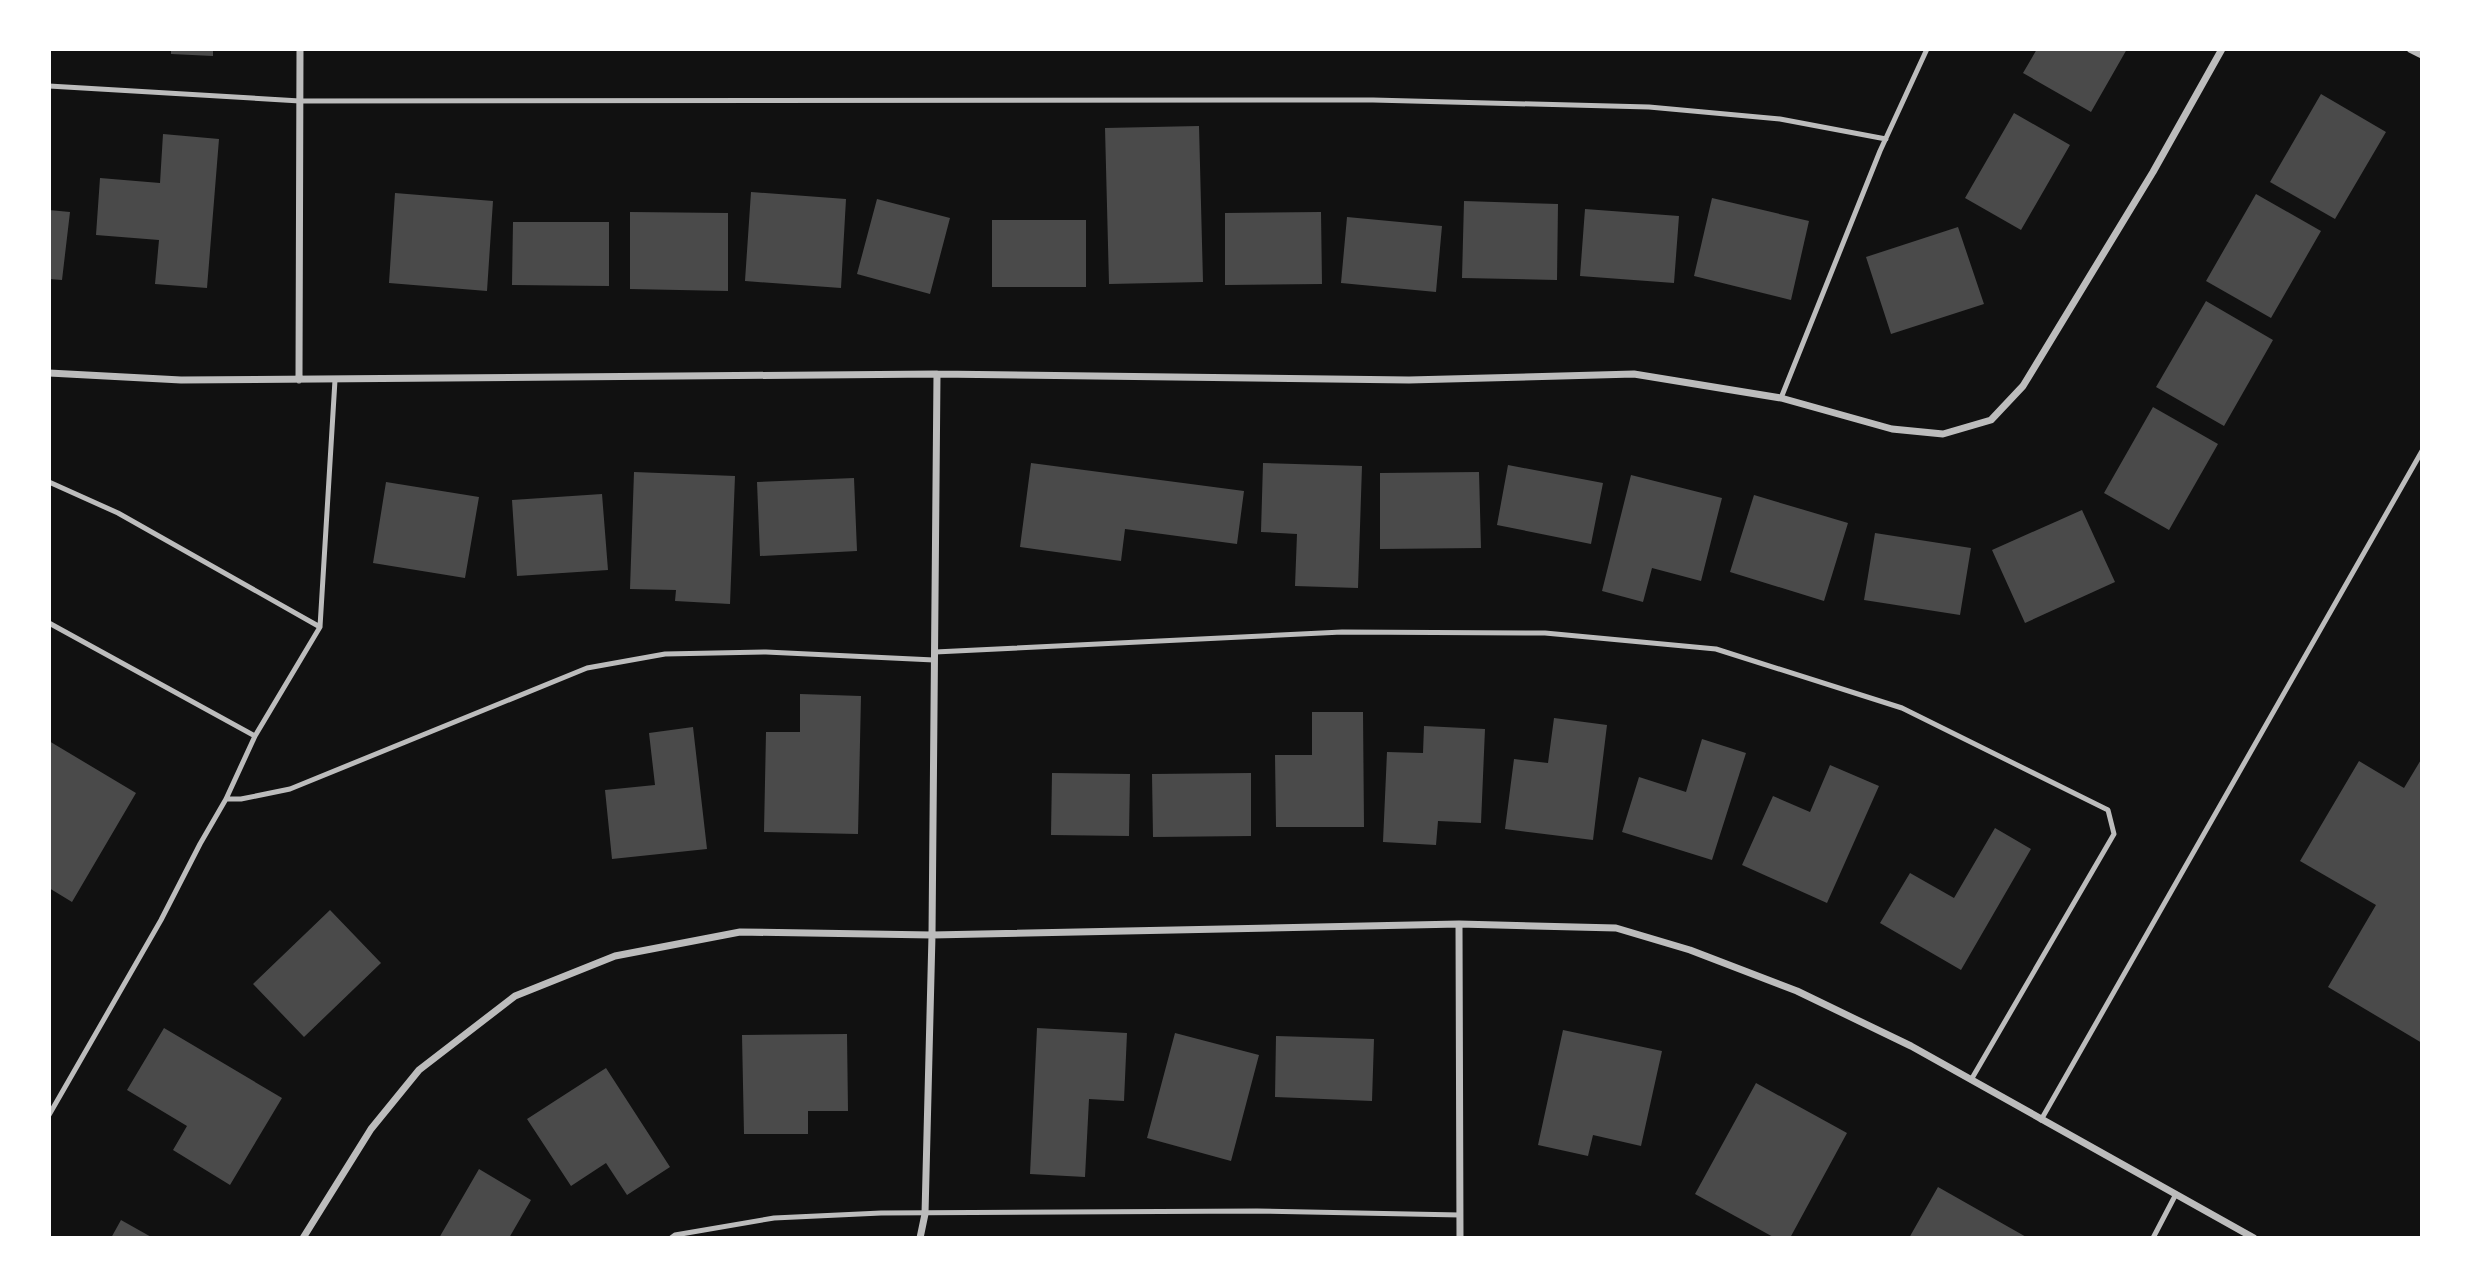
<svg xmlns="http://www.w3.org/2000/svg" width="2471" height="1287" font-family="'PT Sans Narrow',sans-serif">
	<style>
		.building { fill: #4a4a4a }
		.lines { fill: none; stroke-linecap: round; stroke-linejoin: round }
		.service { stroke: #bcbcbc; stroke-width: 5 }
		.minor { stroke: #bcbcbc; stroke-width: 7 }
	</style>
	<rect width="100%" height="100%" fill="#111"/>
	<path class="building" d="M171,49H213V56L171,54Z
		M2037,49H2127L2091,112L2023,73Z
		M2321,94L2386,132L2335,219L2270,182Z
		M2014,113L2070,145L2021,230L1965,198Z
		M1199,126L1203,282L1109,284L1105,128Z
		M163,134L219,139L207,288L155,284L159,240L96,235L100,178L160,183Z
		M751,192L846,199L841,288L745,281Z
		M395,193L493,201L487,291L389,283Z
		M2256,194L2321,231L2271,318L2206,281Z
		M1712,198L1809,221L1791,300L1694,276Z
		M877,199L950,218L930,294L857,274Z
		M1464,201L1558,204L1557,280L1462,278Z
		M1585,209L1679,216L1674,283L1580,276Z
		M49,210L70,212L62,280L49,279Z
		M630,212L728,213V291L630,289Z
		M1321,212L1322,284L1225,285V213Z
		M1347,217L1442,226L1436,292L1341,283Z
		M992,220H1086V287H992Z
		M513,222H609V286L512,285Z
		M1958,227L1984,304L1891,334L1866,257Z
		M2206,301L2273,340L2224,426L2156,387Z
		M2153,407L2218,444L2169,530L2104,493Z
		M1031,463L1244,491L1237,544L1125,529L1121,561L1020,547Z
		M1263,463L1362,466L1358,588L1295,586L1297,534L1261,532Z
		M1508,465L1603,483L1591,544L1497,525Z
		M634,472L735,476L730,604L675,601L676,590L630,589Z
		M1479,472L1481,548L1380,549V473Z
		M1631,475L1722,498L1701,581L1652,568L1643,602L1602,591Z
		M854,478L857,551L760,556L757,482Z
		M386,482L479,497L465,578L373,563Z
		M602,494L608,570L517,576L512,500Z
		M1754,495L1848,523L1824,601L1730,572Z
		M2082,510L2115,582L2025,623L1992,550Z
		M1875,533L1971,548L1960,615L1864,600Z
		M800,694L861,696L858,834L764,832L766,732H800Z
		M1312,712H1363L1364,827H1276L1275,755H1312Z
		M1554,718L1607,725L1593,840L1505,829L1514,759L1548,763Z
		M1424,726L1485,729L1481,823L1438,821L1436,845L1383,842L1387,752L1423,753Z
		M693,727L707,849L612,859L605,790L655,785L649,733Z
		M1702,739L1746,753L1712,860L1622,832L1639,777L1686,792Z
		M49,741L136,793L72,902L49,888Z
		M2422,758V1043L2328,987L2376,905L2300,861L2359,761L2404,788Z
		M1830,765L1879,786L1827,903L1742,865L1773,796L1810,812Z
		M1052,773L1130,774L1129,836L1051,835Z
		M1251,773V836L1153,837L1152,774Z
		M1995,828L2031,849L1961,970L1880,923L1910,873L1954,898Z
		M330,910L381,963L304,1037L253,984Z
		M164,1028L282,1098L230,1185L173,1150L187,1126L127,1090Z
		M1037,1028L1127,1033L1124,1101L1089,1099L1085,1177L1030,1174Z
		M1563,1030L1662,1051L1641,1146L1593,1135L1588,1156L1538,1145Z
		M1175,1033L1259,1055L1231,1161L1147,1138Z
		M847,1034L848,1111H808V1134H744L742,1035Z
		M1276,1036L1374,1039L1372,1101L1275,1097Z
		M606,1068L670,1167L627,1195L606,1163L571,1186L527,1119Z
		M1756,1083L1847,1133L1790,1238H1775L1695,1194Z
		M479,1169L531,1200L509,1238H439Z
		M1938,1187L2028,1238H1909Z
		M121,1220L153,1238H111Z"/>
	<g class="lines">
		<path class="service" d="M49,86L300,101L1373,100L1649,107L1780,119L1886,139
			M1781,398L1880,151L1927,49
			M49,482L118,513L320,627
			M49,623L255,736L320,627L335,380
			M935,652L1342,632L1545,633L1716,649L1902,708L2108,810L2114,834L1971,1080
			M226,799H241L290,789L587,668L665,654L766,652L934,660
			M49,1115L161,920L200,844L226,799L255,736
			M2041,1120L2422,451
			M671,1238L675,1235L774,1218L881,1213L1257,1211L1460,1215
			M2153,1238L2176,1194"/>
		<path class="minor" d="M2410,49L2422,55
			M49,373L181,380L937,374L1409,380L1634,374L1781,398L1892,429L1943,434L1991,420L2023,386L2153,172L2222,49
			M299,380L300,49
			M1459,924L1460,1238
			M303,1238L371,1129L419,1070L515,996L615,956L740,932L932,935L1459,924L1616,928L1690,950L1797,991L1911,1046L2254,1238
			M920,1238L925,1214L932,935L937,374"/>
	</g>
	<rect width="2471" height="1287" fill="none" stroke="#ffffff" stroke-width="102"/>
</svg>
